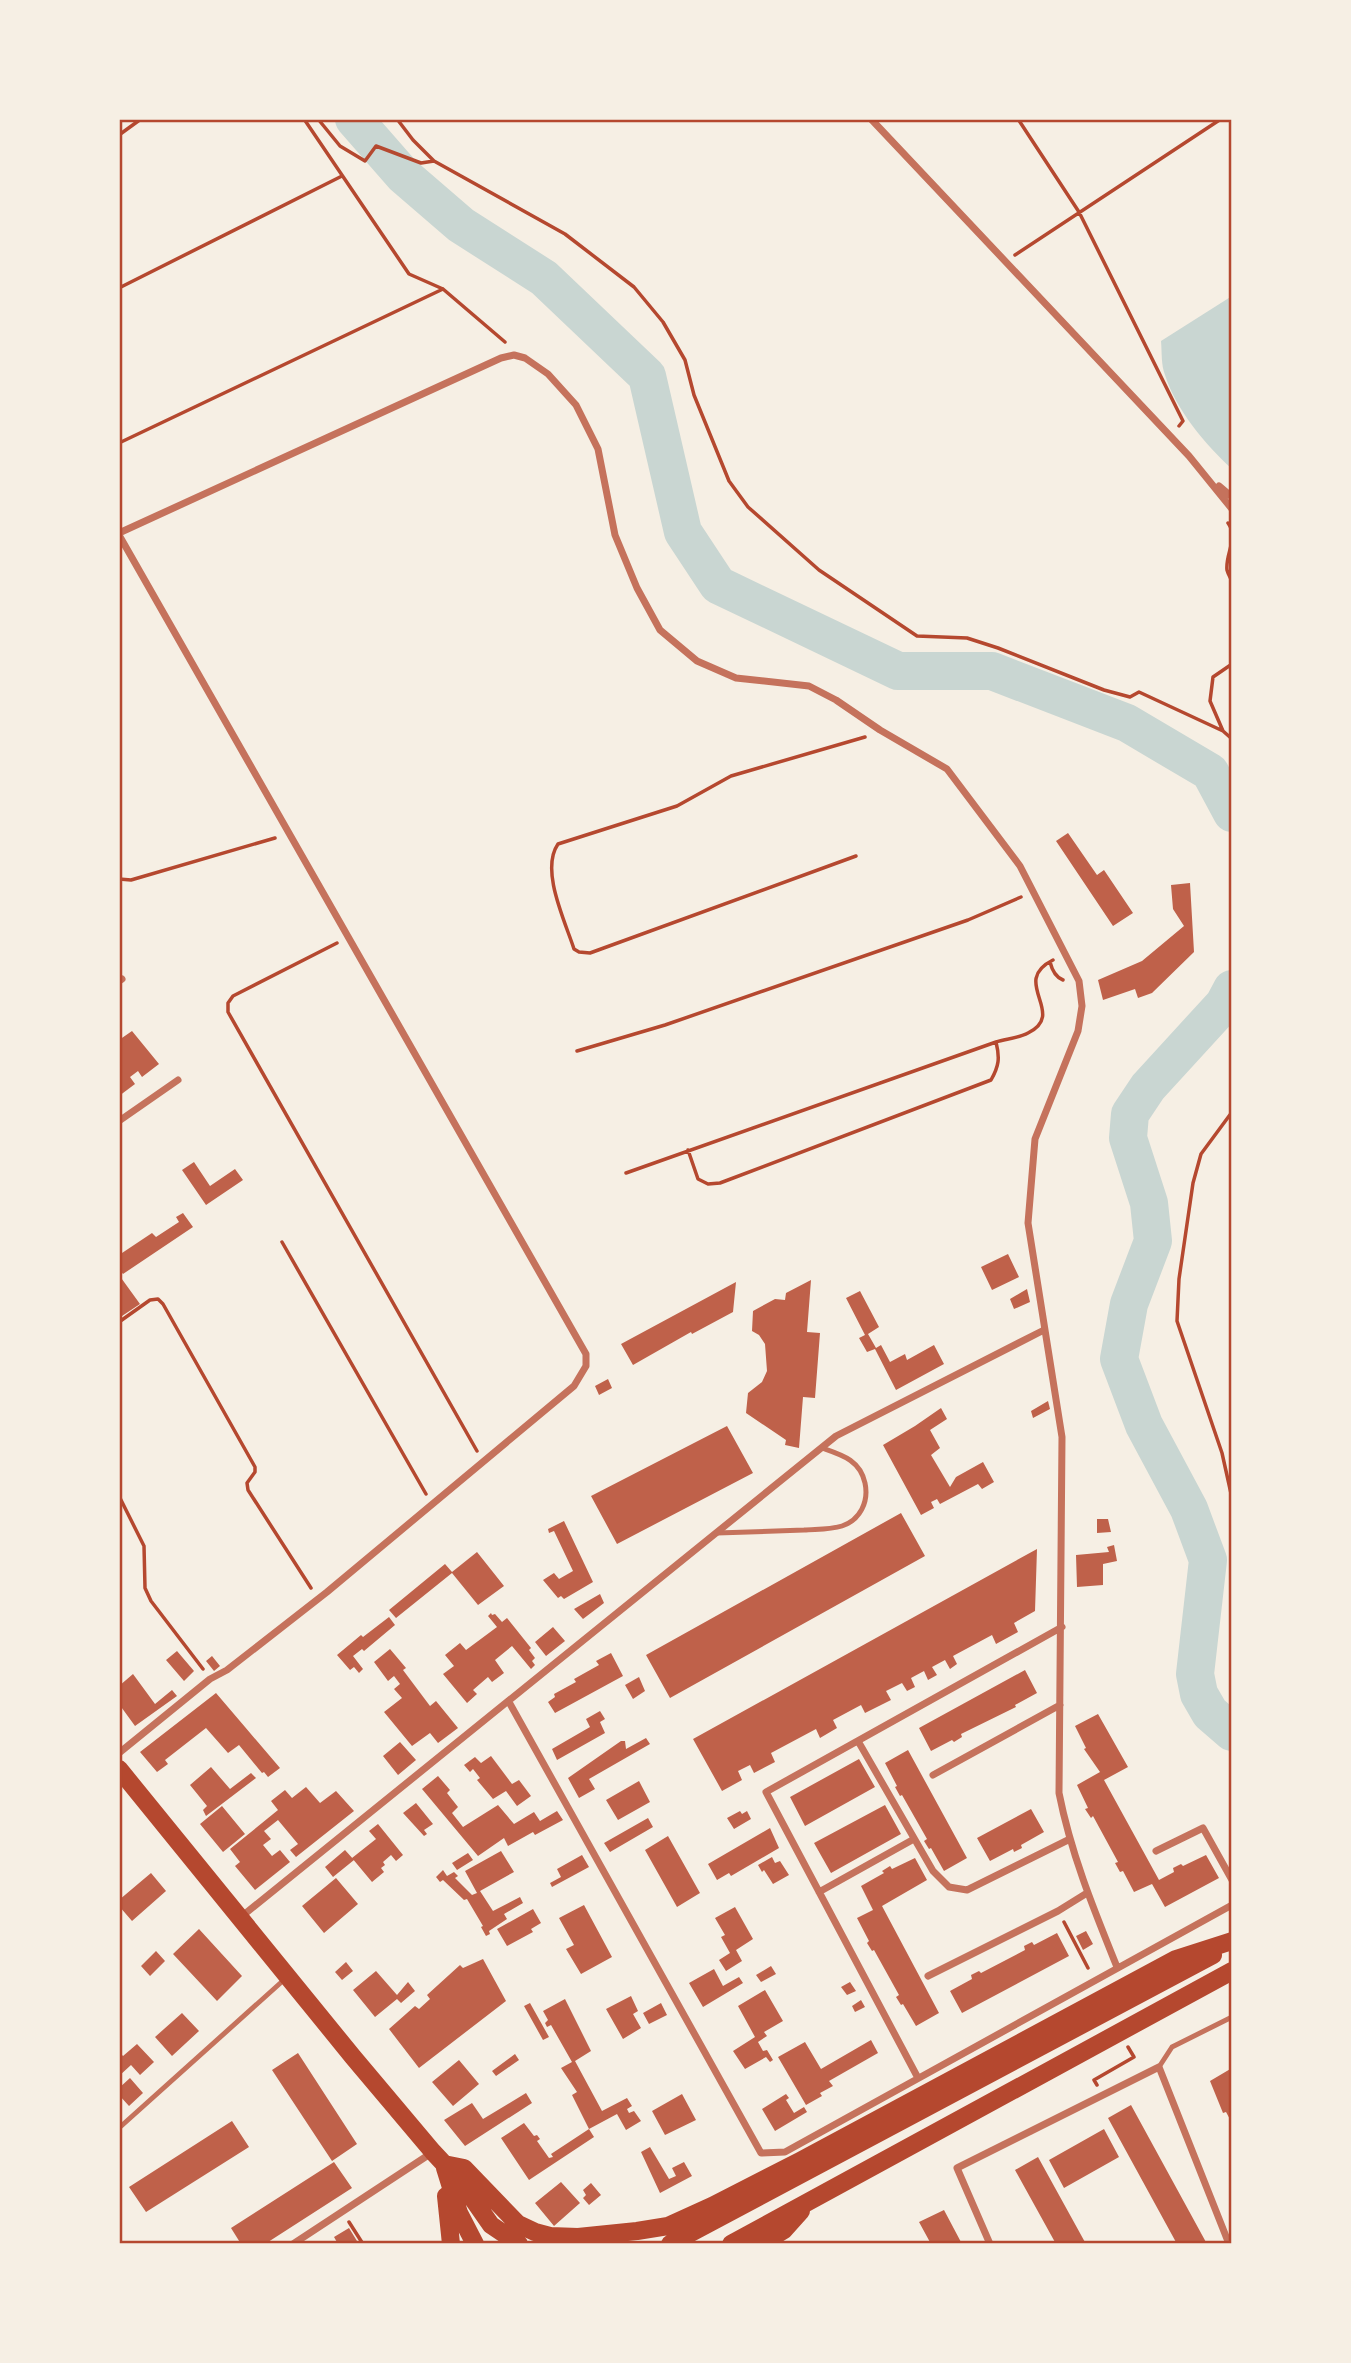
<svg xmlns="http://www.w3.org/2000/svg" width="1351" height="2363" font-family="Cabin,sans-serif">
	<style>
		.water { fill: #c9d6d2 }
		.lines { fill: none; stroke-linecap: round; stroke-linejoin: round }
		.river { stroke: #c9d6d2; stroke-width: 38 }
		.building { fill: #bf614a }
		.path { stroke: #b5482f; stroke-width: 3.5 }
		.service { stroke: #c5725c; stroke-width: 5 }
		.minor { stroke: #c5725c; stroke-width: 7 }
		.primary { stroke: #b5482f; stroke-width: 18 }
		.neatline { fill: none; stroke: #b5482f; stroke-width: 2.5 }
	</style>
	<rect width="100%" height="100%" fill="#f6efe4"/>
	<path class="water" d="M1232,296V469C1205,444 1176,410 1165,375C1161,365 1162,352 1161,341Z"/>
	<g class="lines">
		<path class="river" d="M354,119L403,175L461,225L544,278L647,376L683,532L718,585L898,671H992L1127,723L1210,772L1232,813
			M1232,989L1224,1004L1148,1087L1130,1114L1128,1138L1149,1203L1153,1241L1129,1304L1119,1359L1144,1425L1189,1509L1208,1560L1195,1674L1199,1694L1210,1713L1232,1732"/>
	</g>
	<path class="building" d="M1068,833L1097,875L1104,870L1133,913L1113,926L1056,841Z
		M1190,883L1194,952L1152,993L1138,998L1135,989L1103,1000L1098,980L1142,961L1184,926L1173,909L1171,885Z
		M132,1031L159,1064L142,1077L138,1071L130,1077L135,1084L119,1096V1040Z
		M194,1162L210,1186L235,1169L243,1180L206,1205L182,1170Z
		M183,1213L193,1227L123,1274L119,1269V1255L152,1233L156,1237L179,1222L176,1217Z
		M1008,1254L1019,1277L992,1290L981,1267Z
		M119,1275L140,1304L119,1318Z
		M811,1280L807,1332L820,1333L815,1398L803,1397L799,1448L785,1445L786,1440L746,1413L748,1393L762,1382L767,1371L765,1344L759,1335L752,1331L753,1311L775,1299L785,1300L786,1293Z
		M736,1282L733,1312L692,1334L691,1332L633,1365L621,1344Z
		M1027,1289L1030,1302L1014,1309L1010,1299Z
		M860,1291L879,1327L868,1334L876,1348L881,1345L890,1362L905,1354L907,1360L934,1345L944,1364L896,1390L875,1349L867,1352L859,1338L865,1335L846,1298Z
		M608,1379L612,1388L599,1395L595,1386Z
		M1048,1401L1050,1409L1033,1418L1031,1411Z
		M941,1408L947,1419L930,1430L940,1448L931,1455L950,1487L956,1477L983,1462L994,1482L982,1489L978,1484L940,1504L937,1499L931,1502L934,1508L921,1515L883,1445L915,1426Z
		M727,1426L753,1473L617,1544L591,1496Z
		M901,1513L925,1556L670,1698L646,1655Z
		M1097,1519H1108L1111,1532L1097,1533Z
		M564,1521L593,1582L564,1599L561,1596L558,1598L543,1580L554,1573L559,1579L573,1571L554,1531L549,1533L548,1529Z
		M1114,1545L1117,1561L1103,1564V1585L1077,1587L1076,1555L1109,1552L1107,1547Z
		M1037,1549L1035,1611L1014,1623L1018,1632L996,1644L992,1635L953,1656L957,1664L950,1669L945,1660L932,1667L937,1675L928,1680L924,1671L911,1678L915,1687L907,1691L902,1683L886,1691L891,1700L865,1713L861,1705L833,1720L837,1728L820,1738L816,1729L771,1753L775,1762L754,1773L750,1765L738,1771L742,1780L722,1791L693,1739Z
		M477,1552L504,1586L478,1605L452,1573L396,1618L389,1610L445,1564L452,1572Z
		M600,1594L604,1603L583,1619L574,1609Z
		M491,1613L492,1615L495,1614L502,1622L507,1618L531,1648L529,1650L535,1658L532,1661L535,1665L531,1669L512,1646L495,1660L504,1673L492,1682L488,1677L473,1690L477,1694L467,1703L443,1674L454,1666L445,1655L460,1643L466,1650L497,1627L488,1616Z
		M389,1617L395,1625L364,1651L362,1649L353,1656L363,1669L359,1673L354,1667L350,1670L337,1655L361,1635L363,1637Z
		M553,1627L565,1641L546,1656L535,1642Z
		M390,1649L406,1668L403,1670L430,1706L436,1701L458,1728L438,1743L430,1733L412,1746L384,1712L402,1698L394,1689L400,1684L394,1676L388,1681L374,1662Z
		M177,1651L194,1671L184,1681L166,1660Z
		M611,1653L623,1676L555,1713L548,1702L555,1697L554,1694L576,1682L574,1679L599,1665L596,1661Z
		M212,1656L220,1666L214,1671L206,1661Z
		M1025,1670L1037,1693L1015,1705L1016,1707L961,1734L962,1737L954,1742L952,1740L931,1751L919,1728Z
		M133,1674L155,1704L172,1690L177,1696L135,1726L119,1704V1686Z
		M639,1677L645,1691L633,1699L625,1685Z
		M216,1693L245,1727L280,1768L268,1777L264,1772L262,1773L239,1745L228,1753L206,1728L165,1760L168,1764L157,1772L140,1752Z
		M600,1711L605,1719L600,1722L605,1733L557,1760L552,1749L590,1727L586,1719Z
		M1098,1714L1128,1767L1104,1780L1159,1880L1174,1872L1173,1868L1181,1864L1183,1866L1206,1855L1219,1878L1165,1907L1152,1884L1134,1892L1123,1871L1120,1872L1115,1863L1118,1862L1093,1816L1091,1818L1085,1809L1088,1808L1077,1785L1100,1772L1084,1749L1086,1748L1075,1726Z
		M646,1738L650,1744L589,1779L595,1789L579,1798L568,1778L621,1741H625L626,1749Z
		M400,1742L416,1760L398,1775L383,1756Z
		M908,1750L967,1858L944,1871L931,1848L929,1849L924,1841L927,1839L902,1795L900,1796L895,1787L897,1786L885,1763Z
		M491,1756L512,1784L519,1780L531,1796L517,1806L506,1791L493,1799L477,1780L480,1778L473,1769L470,1772L464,1765L475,1757L481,1763Z
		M859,1759L875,1787L805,1826L790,1797Z
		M211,1767L230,1789L251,1773L256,1778L206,1816L203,1810L207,1806L190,1785Z
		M438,1776L450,1790L447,1793L458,1807L452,1813L463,1827L498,1805L514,1824L534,1812L540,1821L557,1811L563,1820L535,1835L533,1832L508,1846L504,1838L478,1856L422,1789Z
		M639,1781L650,1802L618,1820L606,1800Z
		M306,1787L320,1803L336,1791L354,1811L296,1857L290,1850L298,1844L278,1820L264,1831L271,1839L263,1845L272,1856L280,1850L290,1862L255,1890L235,1866L240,1862L230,1849L278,1810L271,1801L285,1790L292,1798Z
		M416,1803L433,1824L424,1830L427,1834L424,1836L403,1813Z
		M885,1805L901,1834L831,1873L814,1843Z
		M222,1806L245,1834L223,1852L200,1824Z
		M1031,1809L1044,1832L1021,1845L1022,1848L1014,1852L1013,1849L990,1861L977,1838Z
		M740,1811L742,1814L747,1811L751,1819L734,1829L727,1818Z
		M648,1818L653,1827L610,1852L604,1843Z
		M378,1824L403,1855L396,1861L391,1855L383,1862L385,1865L381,1868L384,1872L372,1882L352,1858L376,1839L369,1831Z
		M770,1828L779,1848L731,1876L729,1873L717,1880L708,1864Z
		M668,1836L700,1893L677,1907L645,1850Z
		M345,1850L354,1860L333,1877L325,1867Z
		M501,1851L514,1872L480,1891L493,1911L520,1897L523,1903L504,1914L507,1919L489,1931L490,1934L486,1936L481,1927L483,1926L467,1899L464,1900L443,1880L440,1882L436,1877L443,1870L447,1876L454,1872L458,1876L455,1878L472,1895L477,1893L465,1871Z
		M468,1853L473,1860L457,1870L452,1863Z
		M582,1855L589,1867L552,1887L550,1883L561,1877L557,1869Z
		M772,1857L775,1863L780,1861L789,1875L773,1884L764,1870L762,1872L758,1865Z
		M915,1858L927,1880L882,1906L939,2013L916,2026L903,2004L901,2005L896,1997L899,1995L874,1950L872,1951L867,1943L869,1941L857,1918L873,1910L861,1886L884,1873L882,1871L890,1866L892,1869Z
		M151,1873L166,1891L132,1921L119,1906V1900Z
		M336,1878L358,1904L324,1933L302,1906Z
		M584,1905L612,1957L581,1974L566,1949L574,1945L559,1918Z
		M735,1907L753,1939L736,1950L742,1961L726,1971L719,1960L730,1953L721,1937L725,1935L715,1918Z
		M533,1909L541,1923L531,1929L533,1932L507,1946L497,1929Z
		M199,1929L242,1976L217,2001L173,1954Z
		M1086,1931L1093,1944L1083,1950L1076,1936Z
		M1057,1933L1069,1956L962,2013L950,1991L972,1979L971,1975L979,1971L981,1973L1025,1950L1024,1946L1032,1942L1034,1945Z
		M156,1951L165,1961L150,1976L141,1966Z
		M483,1959L506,2001L419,2068L389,2029L415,2006L419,2009L430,1999L427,1995L460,1965L463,1968Z
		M346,1962L353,1971L342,1980L335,1972Z
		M771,1966L776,1974L761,1982L756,1975Z
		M714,1969L723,1986L739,1977L743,1983L703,2007L689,1983Z
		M376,1971L397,1995L408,1982L415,1991L401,2003L397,1999L375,2017L353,1990Z
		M850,1982L856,1991L847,1995L841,1987Z
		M765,1990L783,2021L764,2032L767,2036L758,2042L763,2051L767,2050L773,2060L770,2062L766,2057L745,2069L733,2051L755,2037L738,2006Z
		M631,1996L638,2011L633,2014L641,2028L623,2039L606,2009Z
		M565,1999L591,2051L575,2061L602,2111L627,2098L632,2106L627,2109L629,2113L634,2111L641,2121L626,2130L617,2114L589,2129L572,2095L577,2092L561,2068L572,2062L551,2025L547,2027L545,2023L548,2020L543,2011Z
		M861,2000L865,2007L855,2012L852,2006Z
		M530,2003L549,2037L543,2040L524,2006Z
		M661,2003L667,2015L649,2024L643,2013Z
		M182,2013L199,2031L172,2056L155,2037Z
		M871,2040L878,2053L829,2081L833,2086L820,2093L822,2096L806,2105L778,2057L805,2042L821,2069Z
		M137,2044L154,2062L140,2075L131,2065L119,2076V2052L123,2056Z
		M298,2053L357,2144L332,2161L272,2070Z
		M515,2054L519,2060L496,2076L492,2071Z
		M459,2060L479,2084L453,2106L432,2082Z
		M1232,2068V2123L1226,2112L1223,2113L1210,2081Z
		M130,2078L143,2093L129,2106L119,2095V2088Z
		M526,2093L532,2103L465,2146L444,2120L472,2103L483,2119Z
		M682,2094L696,2120L665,2135L652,2111Z
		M786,2094L789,2098L786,2100L794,2113L804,2107L807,2112L775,2131L762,2109Z
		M1131,2105L1207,2244H1177L1108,2118Z
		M232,2121L249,2147L146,2212L129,2187Z
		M524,2123L534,2136L537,2135L540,2139L537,2141L549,2158L553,2157L551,2154L589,2129L594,2137L529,2180L501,2138Z
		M1104,2129L1119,2157L1064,2188L1049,2160Z
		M650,2147L669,2179L676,2176L672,2168L684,2162L692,2176L660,2193L641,2152Z
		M1038,2157L1086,2244H1056L1015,2170Z
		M334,2162L352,2188L265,2244H241L231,2228Z
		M561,2182L580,2203L554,2226L535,2203Z
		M591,2183L601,2195L589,2205L583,2198L586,2195L583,2190Z
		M944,2210L962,2244H931L919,2222Z
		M349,2228L357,2241L353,2244H338L334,2237Z"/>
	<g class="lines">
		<path class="path" d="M304,119L409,274L443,289L505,342
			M318,119L340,146L365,161L376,146L421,163L434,161
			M397,119L413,140L434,161L565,234L634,287L663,322L685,360L694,395L729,481L748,507L819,570L917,636L967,638L998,648L1104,690L1130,697L1139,692L1223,731
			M1018,119L1079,212L1183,421L1179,426
			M119,135L141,119
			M1015,255L1221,119
			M119,288L342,176
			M119,443L443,289
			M1228,523C1239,538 1225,554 1227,570C1228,574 1230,577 1232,581
			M1232,664L1213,677L1210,701L1223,731L1232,739
			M856,856L590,953L579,952L574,949C565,921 540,870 558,844L677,806L731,776L865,737
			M119,879L131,880L275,838
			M337,943L233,996L228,1003V1012L477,1451
			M1050,962C1052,970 1055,977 1063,980
			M577,1051L665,1025L968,920L1021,897
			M1232,1112L1201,1154L1193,1183L1179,1279L1177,1321L1222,1453L1232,1498
			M688,1150L698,1179L708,1184L720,1183L991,1080C999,1066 1000,1058 996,1042
			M626,1173L996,1042C1006,1039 1019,1038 1028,1033C1068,1013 1009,982 1053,960
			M282,1242L426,1494
			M119,1322L150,1300L158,1299L163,1304L255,1467V1472L247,1483L248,1490L311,1588
			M119,1496L144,1546L145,1588L151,1601L203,1669
			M1064,1922L1088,1968
			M1097,2085L1094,2080L1134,2057L1128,2047
			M349,2222L363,2244"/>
		<path class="service" d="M717,1533C746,1532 775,1531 804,1530C816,1529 830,1530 842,1526C860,1520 869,1502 865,1483C860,1460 842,1455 822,1448
			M1159,2067L1172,2047L1232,2017
			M119,2128L286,1978"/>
		<path class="minor" d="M871,119L1189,456L1232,509
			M1219,486L1232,497
			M119,533L501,358L514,355L525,358L548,374L576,405L598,449L615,535L637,588L660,630L697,661L736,678L809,686L836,700L880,730L947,769L1020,866L1079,981L1082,1006L1078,1031L1035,1139L1028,1223L1062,1437L1059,1793C1071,1854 1094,1910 1117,1967
			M119,535L586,1354V1366L574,1386L327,1592L227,1670L210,1679L119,1753
			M119,981L122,979
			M119,1121L178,1080
			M509,1702L761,2153L785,2152L1232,1905
			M858,1741L933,1871L949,1887L967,1890L1070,1839
			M933,1775L1060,1705
			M1156,1851L1203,1828L1232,1880
			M819,1892L914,1839
			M241,1917L836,1436L1044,1330
			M928,1976L1058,1911L1087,1893
			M918,2078L766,1792L1062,1627
			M293,2244L433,2152
			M990,2244L957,2168L1159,2067L1229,2244"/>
		<path class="primary" d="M119,1769L353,2057L433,2152L461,2182L491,2225L519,2244
			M444,2164L464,2168L518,2224L535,2232L550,2236L578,2237L637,2231L668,2226L712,2206L800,2161L1176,1959L1232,1941
			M445,2168L459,2213L475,2244
			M446,2196L451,2244
			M670,2244L1213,1955
			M731,2244L1232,1971
			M761,2244L784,2230L801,2211"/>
	</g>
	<rect width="1351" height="2363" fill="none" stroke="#f6efe4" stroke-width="242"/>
	<rect x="121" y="121" width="1109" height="2121" class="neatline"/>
</svg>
